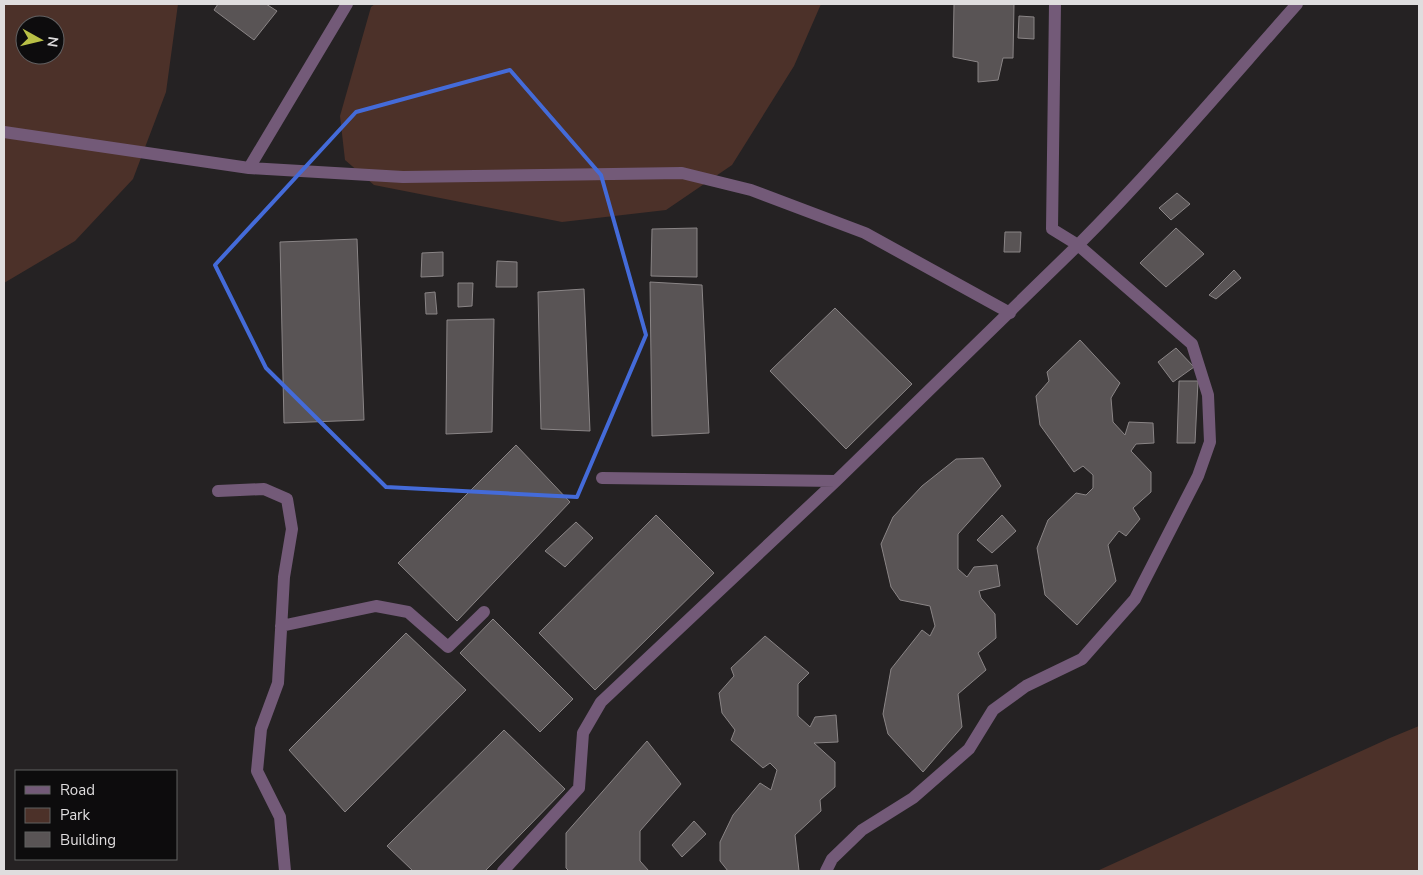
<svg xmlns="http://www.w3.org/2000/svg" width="1423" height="875" font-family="'Nunito Sans',sans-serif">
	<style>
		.green { fill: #4c3129; fill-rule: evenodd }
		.building { fill: #595455; stroke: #8a8586 }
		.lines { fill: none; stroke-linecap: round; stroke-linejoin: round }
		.minor { stroke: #735a78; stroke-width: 12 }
		.marked { fill: none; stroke: #446bd9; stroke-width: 4; stroke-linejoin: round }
	</style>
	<rect width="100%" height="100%" fill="#252223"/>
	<path class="green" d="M4,4H178L166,92L133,179L75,241L4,283ZM25,25H55V55H25Z
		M375,4H821L794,66L732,165L666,210L562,222L374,185L345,160L340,116L371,7Z
		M1419,726V871H1097L1390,738Z"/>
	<path class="building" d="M218,4H266L277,11L254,40L214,10Z
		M954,4H1014L1013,58H1003L998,80L978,82V62L953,57Z
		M1019,16L1034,17V39L1018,38Z
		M1177,193L1190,204L1171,220L1159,208Z
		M697,228V277L651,276L652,229Z
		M1176,228L1204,254L1166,287L1140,263Z
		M1005,232H1021L1020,252H1004Z
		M357,239L364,420L284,423L280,242Z
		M443,252V276L421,277L422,253Z
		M497,261L517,262V287H496Z
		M1234,270L1241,278L1216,299L1209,295Z
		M650,282L702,285L709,433L652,436Z
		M458,283H473L472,306L458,307Z
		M584,289L590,431L541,429L538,292Z
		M435,292L437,314H426L425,293Z
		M835,308L912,384L846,449L770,371Z
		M494,319L492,432L446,434L447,320Z
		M1080,340L1120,383L1111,398L1113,422L1125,435L1129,422L1153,423L1154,443L1136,444L1131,451L1151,472V492L1133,508L1140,519L1126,536L1119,531L1108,545L1116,581L1077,625L1045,595L1037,548L1048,520L1076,493L1086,495L1093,488V475L1083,466L1074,472L1040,425L1036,396L1049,381L1047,372Z
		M1176,348L1194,367L1173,382L1158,362Z
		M1179,381H1198L1195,443H1177Z
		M516,445L570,502L457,621L398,563Z
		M983,458L1001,486L958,534V569L967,577L974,567L997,565L1000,586L979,591L981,598L995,614L996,638L978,653L986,670L958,694L962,727L923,772L888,734L883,714L891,669L922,630L930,636L935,626L930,606L900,600L891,587L881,544L893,517L922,486L956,459Z
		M656,515L714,573L595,690L539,633Z
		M1002,515L1016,531L992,553L977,540Z
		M576,522L593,538L565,567L545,551Z
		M493,619L573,699L540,732L460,653Z
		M406,633L466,690L345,812L289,750Z
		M765,636L809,673L798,684V716L810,727L815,717L836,715L838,742L814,743L835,762V787L820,800L821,811L795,835L799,871H728L720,861V842L733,815L760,783L771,790L777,770L770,763L763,768L731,740L735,730L722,713L719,693L734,676L731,668Z
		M504,730L565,789L485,871H413L387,846Z
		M647,741L681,784L640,831V861L649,871H569L566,868V833Z
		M694,821L706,834L682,857L672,845Z"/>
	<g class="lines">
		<path class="minor" d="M4,132L249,168L403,177L682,173L751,190L865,233L1010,313
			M249,168L347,4
			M602,478L836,481
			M218,491L264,489L287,499L292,529L284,577L278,683L261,729L257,771L280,817L285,871
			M281,626L376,606L408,612L448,647L484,612
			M503,871L579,788L583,733L601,702L836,481L1078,245C1155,168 1225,85 1297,4
			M826,871L832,859L862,830L913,798L969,749L993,710L1026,686L1082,659L1135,599L1198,476L1210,442L1208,395L1192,344L1078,245L1052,229L1055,4"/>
	</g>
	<path class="marked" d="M510,70L601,175L646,335L577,497L386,487L266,368L215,265L356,112Z"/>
	<rect width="1423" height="875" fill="none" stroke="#dfddde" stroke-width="10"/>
	<rect x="15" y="770" width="162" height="90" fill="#0d0c0d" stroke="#616061"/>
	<rect x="25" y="786" width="25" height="8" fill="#735a78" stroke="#616061"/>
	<text x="60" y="795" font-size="15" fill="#dfddde">Road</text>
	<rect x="25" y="808" width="25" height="15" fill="#4c3129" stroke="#616061"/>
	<text x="60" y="820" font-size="15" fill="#dfddde">Park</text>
	<rect x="25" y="832" width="25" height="15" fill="#595455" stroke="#616061"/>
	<text x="60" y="845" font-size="15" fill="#dfddde">Building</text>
	<g transform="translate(40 40) rotate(98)"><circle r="24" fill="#0d0c0d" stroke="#616061"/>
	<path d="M0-4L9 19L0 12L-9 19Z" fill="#b9c046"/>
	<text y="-8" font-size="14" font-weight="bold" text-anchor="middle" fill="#dfddde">N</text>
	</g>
</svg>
